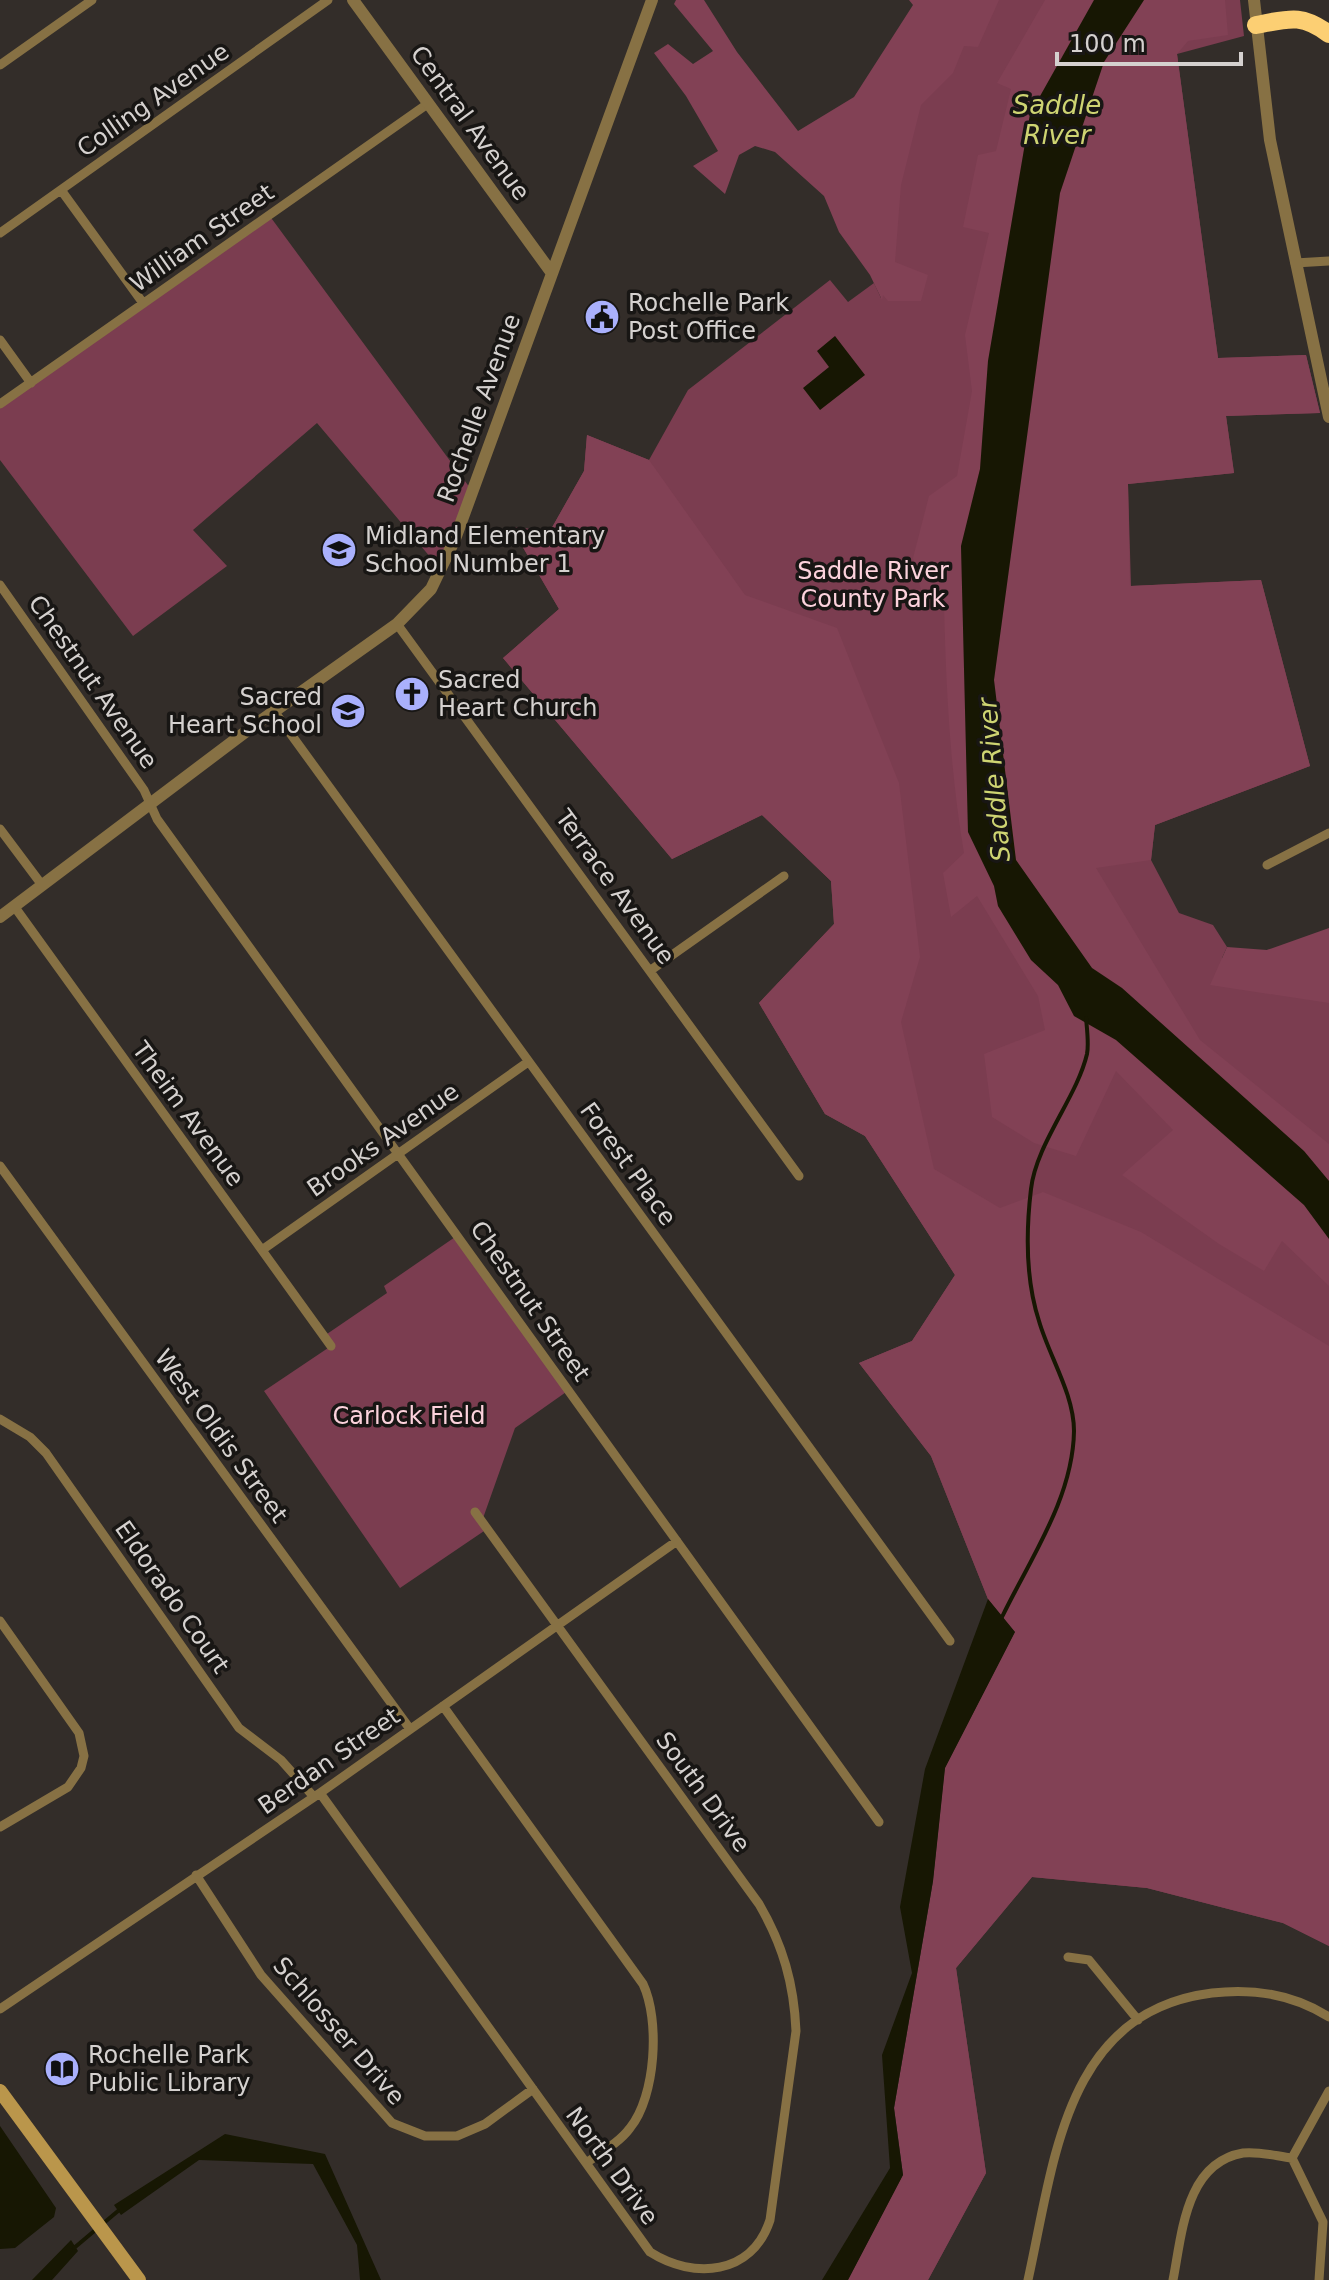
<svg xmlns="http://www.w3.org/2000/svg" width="1329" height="2280" font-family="'DejaVu Sans',sans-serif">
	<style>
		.green { fill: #7b3d50 }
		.forest { fill: #824155 }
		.water { fill: #171703 }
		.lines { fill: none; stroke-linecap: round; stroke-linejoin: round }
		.stream { stroke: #171703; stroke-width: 4 }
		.minor { stroke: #877144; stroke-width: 9 }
		.tertiary { stroke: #877144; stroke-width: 12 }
		.secondary { stroke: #ba964b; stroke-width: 14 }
		.motorway { stroke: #fccf73; stroke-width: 18 }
		.labels { text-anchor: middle; stroke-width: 7; stroke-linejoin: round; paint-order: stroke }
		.street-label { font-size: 24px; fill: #d5d1cf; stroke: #181614 }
		.poi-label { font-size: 24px; fill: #d5d1cf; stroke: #181614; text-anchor: start }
		.park-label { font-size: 24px; fill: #fcd2dc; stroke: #181614 }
		.water-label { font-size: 26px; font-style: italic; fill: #ced472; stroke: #181614 }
	</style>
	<rect width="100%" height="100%" fill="#332d29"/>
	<path class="green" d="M956,0H1240L1244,36L1177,54L1218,358L1306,355L1320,413L1226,416L1234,473L1128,484L1131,586L1261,580L1310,766L1155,825L1151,860L1179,913L1213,925L1227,947L1222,958L1329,939V1946L1283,1923L1147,1888L1032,1877L956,1968L986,2173L928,2280H848L903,2175L945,1768L1015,1632L988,1599L931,1456L859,1363L912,1341L955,1275L865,1136L825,1114L759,1003L834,924L831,881L762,815L672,859L503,658L559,609L511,527L550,531L584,471L587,435L649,460L688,390L830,280L848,302L874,283L881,298L905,115Z
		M269,215L473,492L442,571L317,423L193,530L227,566L133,636L0,460V404Z
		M458,1235L569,1390L515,1428L482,1521L487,1529L400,1588L264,1391L331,1346L324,1336L387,1293L384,1286Z"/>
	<path class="forest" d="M676,0H704L737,52L798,131L854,97L913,5L909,0H999L978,47L964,46L953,73L921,105L901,185L895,262L928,275L921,301H888L883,295L882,300L870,275L839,232L824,196L775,152L755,146L739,155L725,194L693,166L718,151L686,96L654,53L668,44L693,64L713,51L674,4Z
		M1045,0H1094L1030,114L988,361L980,469L961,546L968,832L994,886L998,906L1031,960L1058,985L1074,1016L1116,1040L1304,1205L1329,1239V1286L1282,1241L1264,1271L1219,1244L1122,1175L1173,1130L1116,1071L1076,1156L1034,1143L992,1117L984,1054L1045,1030L1038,996L977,896L951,917L943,873L964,853C950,770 946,688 944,604L924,602L913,558L929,496L957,476L972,391L965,335L989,233L963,227L978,155L996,151L1011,89L997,83Z
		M1144,0H1225L1228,35L1188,41L1177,54L1218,358L1306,355L1320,413L1226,416L1234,473L1128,484L1130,586L1261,580L1310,766L1155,825L1151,860L1096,868L1200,1040L1329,1144V1181L1304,1151L1122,988L1092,968L1015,860L994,680L1060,193L1104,62Z
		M587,435L649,460L745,595L837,628L899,783L920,957L901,1022L934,1169L1000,1208L1043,1192L1141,1232L1329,1346V1946L1283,1923L1147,1888L1032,1877L956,1968L986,2173L928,2280H848L903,2175L894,2108L933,1881L945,1768L1015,1632L988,1599L931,1456L859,1363L912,1341L955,1275L865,1136L825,1114L759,1003L834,924L831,881L762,815L672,859L503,658L559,609L511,527L550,531L584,471Z
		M1329,928V1003L1210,985L1227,947L1267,950Z"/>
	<path class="water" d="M1094,0H1144L1104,62L1060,193L994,680L1016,860L1092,968L1122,988L1304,1151L1329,1181V1239L1304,1205L1116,1040L1074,1016L1058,985L1031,960L998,906L994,886L968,832L961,546L980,469L988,361L1030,114Z
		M835,336L865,375L820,410L803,388L829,367L817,351Z
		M988,1599L1015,1632L945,1768L933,1881L894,2108L903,2175L848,2280H822L890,2168L882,2055L912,1973L900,1907L925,1769Z
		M0,2126L56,2208L54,2217L15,2248L0,2249Z
		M225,2134L325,2154L381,2280H360L357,2245L313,2164L199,2160L121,2215L114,2205Z
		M71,2240L78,2251L52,2280H32Z"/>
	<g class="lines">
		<path class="stream" d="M1002,1617C1030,1559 1073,1498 1074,1431C1074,1394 1049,1356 1039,1321C1026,1281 1026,1231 1031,1189C1036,1144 1077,1097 1087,1054C1089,1044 1087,1029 1086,1018
			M74,2248L118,2211"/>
		<path class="minor" d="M0,65L92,0
			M61,190L143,303
			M0,233L328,0
			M1295,263L1329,261
			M0,340L31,383
			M0,404L426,105
			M0,585L144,790L157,819L879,1822
			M397,624L799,1176
			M274,711L950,1641
			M0,829L42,885
			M1267,865L1329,833
			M14,906L331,1346
			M651,970L784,876
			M0,1166L410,1729
			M262,1250L528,1062
			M0,1419L30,1437L46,1453L239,1728L281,1760L314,1797
			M0,1621L79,1733L84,1756L81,1768L68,1787L0,1827
			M443,1706L643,1984C660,2020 656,2096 630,2128C619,2143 600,2153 586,2163
			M320,1793L650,2252C694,2280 752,2275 770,2220L796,2031C794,1984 783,1945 759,1904L475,1512
			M196,1875L261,1975L392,2123L425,2136H457L485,2124L533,2089
			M1068,1957L1089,1960L1138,2020
			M0,2009L320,1793L677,1541
			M1292,2158L1323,2222L1319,2280
			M1292,2158L1329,2091
			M1028,2280C1054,2164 1064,2011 1212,1993C1253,1988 1294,1995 1329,2017
			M1173,2280C1182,2235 1185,2163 1243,2153C1258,2151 1276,2156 1292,2158"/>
		<path class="tertiary" d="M353,0L551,272
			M1254,0L1270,140L1329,417
			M0,917L252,727L397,624L431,589L455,539L652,0"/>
		<path class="secondary" d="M0,2091L139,2280"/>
		<path class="motorway" d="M1256,25C1288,19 1301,13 1329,34"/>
	</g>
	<defs>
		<symbol id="civic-disc" viewBox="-11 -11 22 22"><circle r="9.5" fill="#a9b0fc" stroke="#181614"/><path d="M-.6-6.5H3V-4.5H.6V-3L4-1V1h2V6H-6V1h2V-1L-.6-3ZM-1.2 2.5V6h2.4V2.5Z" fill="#111"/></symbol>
		<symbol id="school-disc" viewBox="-11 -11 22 22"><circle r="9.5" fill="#a9b0fc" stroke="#181614"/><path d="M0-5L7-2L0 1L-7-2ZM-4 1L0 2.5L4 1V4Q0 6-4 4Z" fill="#111"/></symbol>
		<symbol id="church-disc" viewBox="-11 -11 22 22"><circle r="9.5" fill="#a9b0fc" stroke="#181614"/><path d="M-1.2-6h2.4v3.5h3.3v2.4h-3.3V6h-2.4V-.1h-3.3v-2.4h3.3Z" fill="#111"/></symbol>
		<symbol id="library-disc" viewBox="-11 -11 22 22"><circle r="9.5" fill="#a9b0fc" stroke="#181614"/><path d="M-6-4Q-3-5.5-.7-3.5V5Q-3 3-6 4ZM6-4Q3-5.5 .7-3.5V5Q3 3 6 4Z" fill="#111"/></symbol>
	</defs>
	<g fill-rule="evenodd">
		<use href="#civic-disc" x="582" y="297" width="40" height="40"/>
		<use href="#school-disc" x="319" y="530" width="40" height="40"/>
		<use href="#church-disc" x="392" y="674" width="40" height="40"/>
		<use href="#school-disc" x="328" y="691" width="40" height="40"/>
		<use href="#library-disc" x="42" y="2049" width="40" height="40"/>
	</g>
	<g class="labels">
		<g class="street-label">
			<text transform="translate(153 100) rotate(-35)" y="8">Colling Avenue</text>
			<text transform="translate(470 123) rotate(54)" y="8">Central Avenue</text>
			<text transform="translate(202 238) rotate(-35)" y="8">William Street</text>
			<text transform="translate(479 408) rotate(-70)" y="8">Rochelle Avenue</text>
			<text transform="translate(93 682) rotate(55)" y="8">Chestnut Avenue</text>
			<text transform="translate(615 887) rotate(54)" y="8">Terrace Avenue</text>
			<text transform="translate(188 1114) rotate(54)" y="8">Theim Avenue</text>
			<text transform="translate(383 1140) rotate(-35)" y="8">Brooks Avenue</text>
			<text transform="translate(628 1164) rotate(54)" y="8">Forest Place</text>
			<text transform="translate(530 1301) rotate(55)" y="8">Chestnut Street</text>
			<text transform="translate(221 1436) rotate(54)" y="8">West Oldis Street</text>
			<text transform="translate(172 1597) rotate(55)" y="8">Eldorado Court</text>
			<text transform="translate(329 1761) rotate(-35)" y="8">Berdan Street</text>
			<text transform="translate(703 1792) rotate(54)" y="8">South Drive</text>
			<text transform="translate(339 2031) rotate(49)" y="8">Schlosser Drive</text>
			<text transform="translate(612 2166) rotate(54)" y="8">North Drive</text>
		</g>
		<g class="poi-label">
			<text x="628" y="311">Rochelle Park<tspan x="628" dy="28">Post Office</tspan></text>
			<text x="365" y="544">Midland Elementary<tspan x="365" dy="28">School Number 1</tspan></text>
			<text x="438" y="688">Sacred<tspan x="438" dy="28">Heart Church</tspan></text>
			<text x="322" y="705" text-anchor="end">Sacred<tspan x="322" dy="28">Heart School</tspan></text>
			<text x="88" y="2063">Rochelle Park<tspan x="88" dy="28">Public Library</tspan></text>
		</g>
		<g class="park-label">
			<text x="873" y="579">Saddle River<tspan x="873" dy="28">County Park</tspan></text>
			<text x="409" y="1424">Carlock Field</text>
		</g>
		<g class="water-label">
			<text x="1057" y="114">Saddle<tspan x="1057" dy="30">River</tspan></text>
			<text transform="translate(994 780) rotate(-95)" y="9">Saddle River</text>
		</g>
	</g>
	<path d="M1057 52v12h184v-12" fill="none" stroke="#d5d1cf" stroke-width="4"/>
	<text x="1069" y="52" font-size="24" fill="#d5d1cf" stroke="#181614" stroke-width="6" paint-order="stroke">100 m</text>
</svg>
